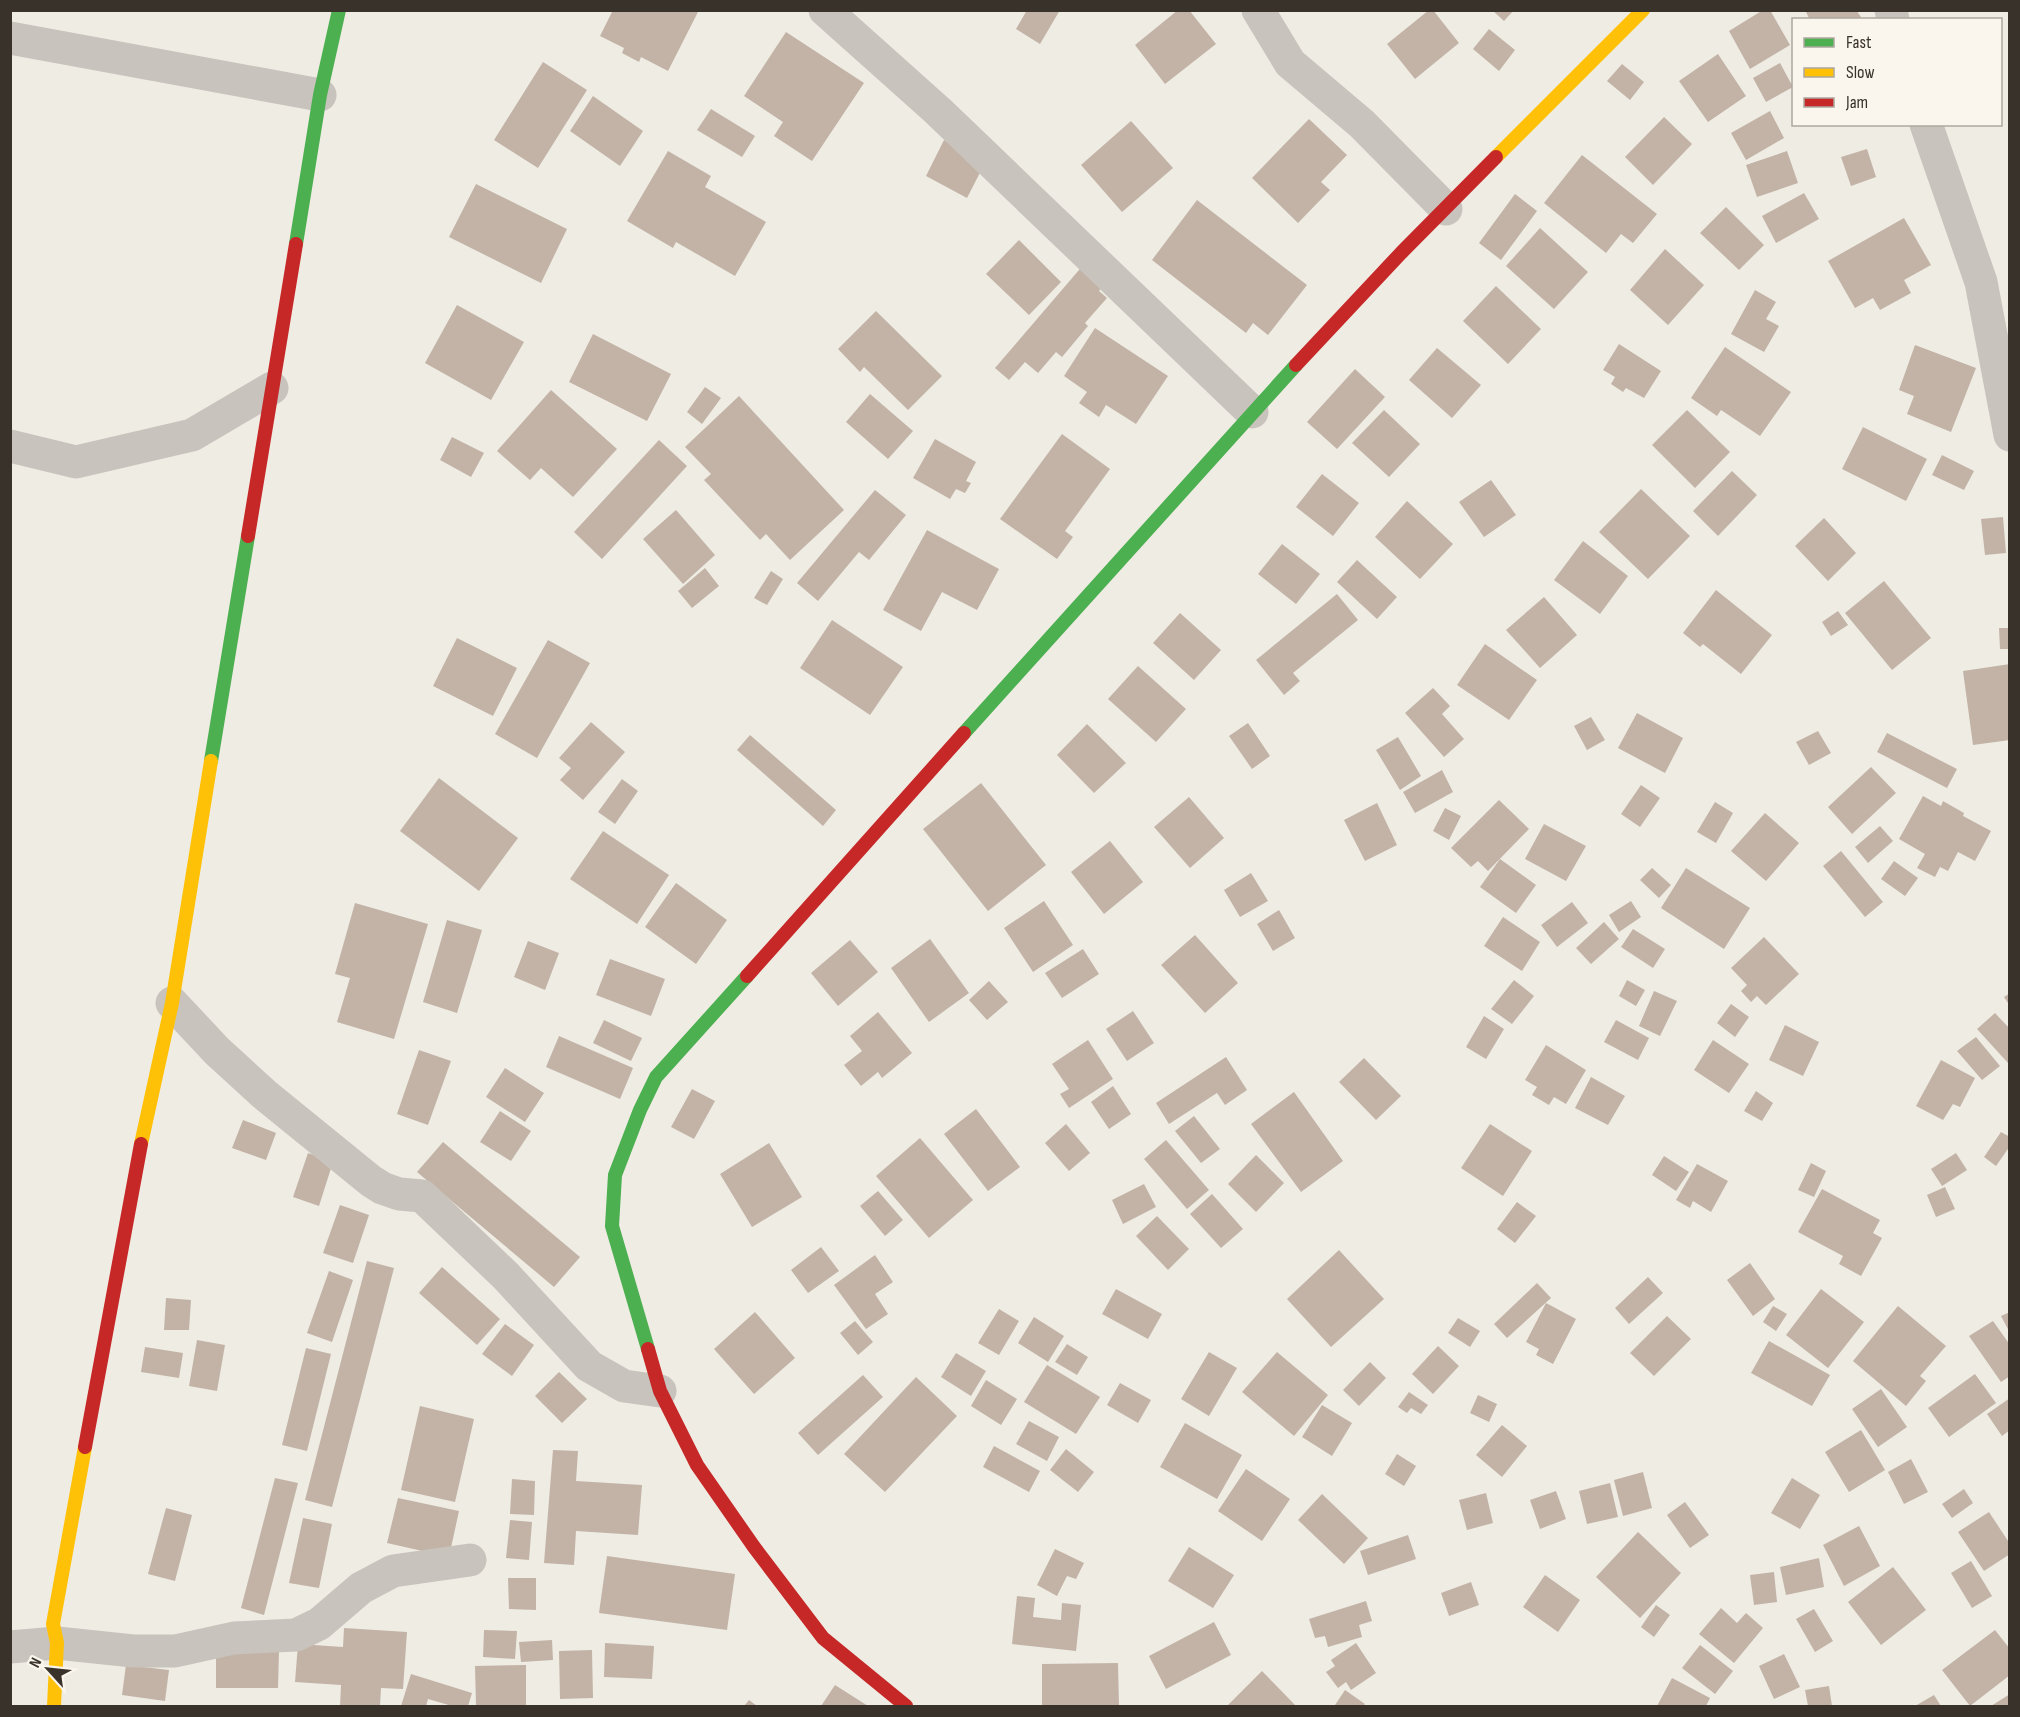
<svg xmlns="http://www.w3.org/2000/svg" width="2020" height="1717" font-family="'Sofia Sans Condensed',sans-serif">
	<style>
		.building { fill: #c2b3a6 }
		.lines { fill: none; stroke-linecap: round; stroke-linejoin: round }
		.street { stroke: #c8c3bc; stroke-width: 33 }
		.fast { stroke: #4caf50; stroke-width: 14 }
		.slow { stroke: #ffc107; stroke-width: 14 }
		.jam { stroke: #c62828; stroke-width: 14 }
	</style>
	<rect width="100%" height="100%" fill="#efece4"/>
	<path class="building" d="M613,10H699L668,71L641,57L639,62L622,53L624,48L600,36Z
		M1027,10H1060L1040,44L1016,29Z
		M1178,10H1189L1216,44L1165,84L1135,45Z
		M1429,10H1433L1459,43L1415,79L1387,44Z
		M1492,10H1514L1504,21Z
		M1763,10H1770L1790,45L1750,69L1729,31Z
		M1805,10H1856L1861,17L1857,20H1810Z
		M1489,29L1515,50L1499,71L1473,49Z
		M786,32L864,83L812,161L774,136L783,122L744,96Z
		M1718,54L1746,96L1708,122L1679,81Z
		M543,62L587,90L538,168L494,140Z
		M1780,63L1793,87L1766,102L1753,78Z
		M1622,64L1644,82L1630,100L1607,81Z
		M593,96L643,131L620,166L570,131Z
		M711,109L755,136L742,157L697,130Z
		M1770,111L1784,138L1746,160L1731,133Z
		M1664,117L1692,144L1653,185L1625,157Z
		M1309,119L1347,155L1321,182L1330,190L1298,223L1252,178Z
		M1131,121L1173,168L1122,212L1081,165Z
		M944,140L986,161L967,198L926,176Z
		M1867,149L1876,177L1851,186L1841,157Z
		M668,151L711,176L705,187L766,222L735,276L676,242L673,248L627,221Z
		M1787,151L1798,183L1757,197L1746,165Z
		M1582,155L1657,214L1633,243L1621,234L1606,253L1544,203Z
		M476,184L567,229L541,283L449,237Z
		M1804,193L1819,219L1776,243L1762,216Z
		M1515,194L1537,211L1501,260L1479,243Z
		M1197,200L1307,285L1268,335L1253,323L1246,333L1152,260Z
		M1726,207L1764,245L1739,270L1700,233Z
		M1904,218L1931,265L1904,280L1911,293L1880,310L1873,298L1855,308L1828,261Z
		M1540,228L1588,272L1554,309L1506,266Z
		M1019,240L1061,282L1029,315L986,274Z
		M1665,249L1704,285L1668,325L1630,290Z
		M1085,263L1106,282L1099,291L1107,298L1085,323L1088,326L1062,357L1056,352L1038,373L1025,362L1009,380L995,368Z
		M1496,286L1541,329L1508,364L1463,321Z
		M1755,290L1776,302L1766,319L1779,326L1764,352L1731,334Z
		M457,305L524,342L491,400L425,363Z
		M876,311L942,376L908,410L864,367L860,372L838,349Z
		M1095,328L1168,376L1136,424L1106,405L1099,417L1079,403L1087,392L1064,376Z
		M593,334L671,374L647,421L569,382Z
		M1619,344L1661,371L1644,398L1626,388L1623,392L1611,384L1615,377L1603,370Z
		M1915,345L1976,368L1951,432L1907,414L1914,396L1899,390Z
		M1725,347L1791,392L1760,436L1721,410L1717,416L1691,398Z
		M1437,348L1481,385L1452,418L1409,380Z
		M1355,369L1385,397L1337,449L1307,422Z
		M705,387L721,398L702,424L687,412Z
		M551,390L617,449L573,497L541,468L530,480L497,451Z
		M870,394L913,431L888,459L846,422Z
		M739,396L844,510L790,560L766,534L760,540L704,480L711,474L685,447Z
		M1384,410L1420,444L1389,477L1352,443Z
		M1687,410L1730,452L1695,488L1652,445Z
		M1863,427L1927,459L1906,501L1842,469Z
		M1062,434L1110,469L1065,531L1073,537L1057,559L1000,519Z
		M452,437L484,453L471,477L440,460Z
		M935,439L976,462L966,481L971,483L965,493L956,489L950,499L913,478Z
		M659,440L687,466L602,559L574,532Z
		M1942,455L1974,471L1964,490L1932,475Z
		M1732,471L1757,495L1718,536L1693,511Z
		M1322,474L1359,503L1333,536L1296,507Z
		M1491,480L1516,515L1484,537L1459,502Z
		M1641,489L1690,536L1648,579L1599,532Z
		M875,490L906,515L869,560L859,552L818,601L797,583Z
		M1407,501L1453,544L1420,579L1375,537Z
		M676,510L715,555L683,584L643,539Z
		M2003,517L2006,553L1985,555L1981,519Z
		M1824,518L1856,553L1828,581L1795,546Z
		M927,530L999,569L977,610L942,592L921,631L883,610Z
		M1583,541L1628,576L1600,614L1554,580Z
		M1282,544L1320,574L1296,604L1258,574Z
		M1357,560L1397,597L1377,619L1337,582Z
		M705,568L719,586L692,608L678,591Z
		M771,571L783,579L767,605L754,598Z
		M1884,581L1931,638L1892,670L1845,613Z
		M1716,590L1772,635L1741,674L1703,644L1700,647L1683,633Z
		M1337,594L1358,620L1293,673L1300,681L1284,695L1256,660Z
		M1544,597L1577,635L1540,668L1506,630Z
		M1838,611L1848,625L1831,636L1822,622Z
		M1180,613L1221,650L1194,680L1153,643Z
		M832,620L903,667L870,715L800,668Z
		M1999,628H2010V649H2000Z
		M457,638L517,668L493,716L433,686Z
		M548,640L590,663L537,758L495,734Z
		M1485,644L1537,680L1509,720L1457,685Z
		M2010,664V740L1973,745L1963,671Z
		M1138,666L1186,709L1156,742L1108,699Z
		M1433,688L1450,706L1442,714L1464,739L1444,757L1405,713Z
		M1637,713L1683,738L1665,773L1618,748Z
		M1591,717L1605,740L1587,750L1574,726Z
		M591,722L625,752L583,800L560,780L571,768L559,758Z
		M1248,723L1270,756L1252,769L1229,736Z
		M1087,724L1126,763L1094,793L1057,755Z
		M1818,731L1831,753L1809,765L1796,742Z
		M1887,733L1957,769L1947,788L1877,752Z
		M750,735L836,810L823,826L737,750Z
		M1398,737L1421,776L1400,790L1376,750Z
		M1871,767L1896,793L1852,834L1828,807Z
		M1442,770L1453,792L1415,813L1403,792Z
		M439,778L518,838L479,891L400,831Z
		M622,779L638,791L615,824L598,812Z
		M981,783L1046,865L988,911L923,829Z
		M1641,785L1660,798L1640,827L1621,814Z
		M1923,796L1941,806L1943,801L1964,813L1963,816L1991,831L1975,861L1958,852L1948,871L1940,867L1935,877L1917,868L1925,854L1899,839Z
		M1189,797L1224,838L1190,868L1154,827Z
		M1499,800L1529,829L1488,871L1478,861L1471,867L1451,848Z
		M1715,802L1733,813L1716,843L1697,832Z
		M1377,803L1397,845L1365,861L1344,820Z
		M1445,808L1461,816L1449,840L1433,831Z
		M1765,813L1799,843L1766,881L1731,851Z
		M1544,824L1586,846L1566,881L1525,859Z
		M1880,826L1893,841L1868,863L1855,847Z
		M603,831L669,875L637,924L570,879Z
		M1110,841L1143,882L1104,914L1071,872Z
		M1841,851L1883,902L1865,917L1823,866Z
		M1500,859L1536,885L1516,913L1480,887Z
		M1894,861L1918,878L1905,896L1881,879Z
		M1652,868L1671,885L1659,898L1640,880Z
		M1686,868L1750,908L1724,949L1661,908Z
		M1251,873L1268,901L1240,917L1224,890Z
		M676,883L727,920L696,964L645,927Z
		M1044,901L1073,945L1033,972L1004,928Z
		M1631,901L1641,917L1619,932L1609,915Z
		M1572,902L1588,923L1557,947L1541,925Z
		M355,903L428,924L394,1039L337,1022L350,978L335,974Z
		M1279,910L1295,938L1273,951L1257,924Z
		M1503,917L1540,942L1522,971L1484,946Z
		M447,920L482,930L457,1013L423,1002Z
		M1604,922L1619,939L1591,964L1576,948Z
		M1633,929L1665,949L1653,968L1621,947Z
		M1195,935L1238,983L1205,1013L1161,965Z
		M1764,937L1799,974L1766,1005L1757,996L1751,1002L1741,991L1747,985L1731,968Z
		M930,939L969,993L929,1022L891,968Z
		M850,940L878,972L838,1006L811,973Z
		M528,941L559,953L545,990L514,977Z
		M1083,949L1099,974L1062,998L1045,973Z
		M610,959L665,979L651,1016L596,995Z
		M1514,980L1534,996L1512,1024L1491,1009Z
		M1627,980L1645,990L1636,1006L1619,996Z
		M989,981L1008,1002L987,1020L969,1000Z
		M1654,991L1677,1001L1660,1036L1639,1026Z
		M2010,993V1006L2004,997Z
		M1731,1004L1749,1017L1735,1037L1717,1023Z
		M1133,1011L1154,1043L1127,1061L1106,1029Z
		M878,1012L912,1053L882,1078L878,1072L861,1086L844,1065L862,1051L850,1036Z
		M1995,1013L2010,1029V1062L2008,1063L1977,1029Z
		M1484,1016L1504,1029L1486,1059L1466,1047Z
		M604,1020L642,1038L631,1061L593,1043Z
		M1616,1020L1649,1038L1638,1060L1604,1042Z
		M1785,1025L1819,1042L1803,1076L1769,1060Z
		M559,1036L633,1068L620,1099L546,1067Z
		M1976,1037L2000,1066L1982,1080L1957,1051Z
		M1088,1040L1113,1079L1069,1108L1060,1094L1069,1089L1052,1064Z
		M1713,1040L1749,1064L1729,1093L1694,1070Z
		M1546,1045L1586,1070L1566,1104L1554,1097L1549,1105L1532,1095L1537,1087L1525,1080Z
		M419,1050L451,1061L428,1125L397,1114Z
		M1226,1057L1247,1090L1225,1105L1217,1093L1169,1124L1156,1103Z
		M1364,1058L1401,1096L1376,1120L1339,1082Z
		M1941,1060L1975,1078L1960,1107L1953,1104L1943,1120L1916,1106Z
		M505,1068L544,1093L525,1122L486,1097Z
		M1591,1077L1625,1096L1608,1125L1575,1108Z
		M1113,1086L1131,1114L1109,1129L1091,1102Z
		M692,1089L715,1101L694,1139L671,1127Z
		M1756,1091L1773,1103L1762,1121L1744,1111Z
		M1294,1092L1343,1161L1301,1192L1251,1124Z
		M976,1109L1020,1167L988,1191L944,1134Z
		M500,1111L531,1131L511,1161L480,1142Z
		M1194,1116L1220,1149L1201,1163L1175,1131Z
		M243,1120L276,1133L266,1160L232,1148Z
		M1066,1124L1090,1153L1069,1171L1045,1143Z
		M1490,1124L1532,1151L1503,1196L1461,1168Z
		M2001,1132L2010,1137V1146L1996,1166L1984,1157Z
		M920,1138L973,1200L929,1238L876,1176Z
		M1166,1140L1209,1190L1187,1209L1144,1159Z
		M443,1142L580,1257L554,1287L417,1172Z
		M769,1143L802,1197L752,1227L720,1174Z
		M308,1153L333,1162L319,1206L293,1197Z
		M1956,1153L1967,1170L1942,1186L1931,1169Z
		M1256,1155L1284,1183L1256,1212L1228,1184Z
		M1664,1156L1689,1172L1676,1191L1652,1175Z
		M1811,1163L1826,1171L1814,1197L1798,1190Z
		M1697,1164L1728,1181L1711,1212L1693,1201L1690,1208L1676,1200Z
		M1144,1184L1156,1207L1123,1224L1112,1200Z
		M1945,1187L1955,1209L1936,1217L1927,1195Z
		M1822,1189L1880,1220L1873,1233L1882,1238L1861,1276L1839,1264L1843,1256L1798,1232Z
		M878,1191L903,1220L885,1236L860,1206Z
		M1212,1194L1243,1229L1221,1248L1190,1214Z
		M1517,1202L1536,1216L1515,1243L1497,1229Z
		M340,1205L369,1215L353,1263L323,1253Z
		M1157,1216L1189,1249L1168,1270L1136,1236Z
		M821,1247L839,1271L808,1293L791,1270Z
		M1339,1250L1384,1299L1331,1347L1287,1299Z
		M875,1255L893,1282L875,1294L888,1314L866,1329L834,1285Z
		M367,1261L394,1268L332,1507L305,1500Z
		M1750,1263L1775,1299L1753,1316L1727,1280Z
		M442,1267L500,1319L477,1345L419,1293Z
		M329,1271L353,1280L332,1342L307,1333Z
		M1648,1277L1663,1293L1629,1324L1615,1308Z
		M1537,1283L1551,1298L1507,1338L1494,1324Z
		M1116,1289L1162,1314L1148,1339L1102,1314Z
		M1821,1289L1864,1322L1828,1368L1786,1335Z
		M166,1298L191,1300L189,1330H164Z
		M1546,1303L1576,1319L1553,1364L1536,1355L1539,1349L1526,1342Z
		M1773,1306L1787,1314L1776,1331L1763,1322Z
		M1898,1306L1946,1346L1920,1376L1926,1381L1906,1406L1853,1361Z
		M999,1309L1019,1321L999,1355L978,1343Z
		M755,1312L795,1358L754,1394L714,1349Z
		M2010,1312V1333L2001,1316Z
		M1667,1316L1691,1339L1654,1376L1630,1353Z
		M1034,1317L1064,1336L1048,1362L1018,1343Z
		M1458,1318L1480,1331L1470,1347L1448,1333Z
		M855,1321L873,1342L858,1355L840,1333Z
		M1993,1321L2010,1345V1376L2001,1382L1969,1336Z
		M505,1324L534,1345L512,1376L482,1354Z
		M197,1340L225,1345L217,1391L189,1386Z
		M1769,1341L1830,1375L1812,1406L1751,1373Z
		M1067,1344L1088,1357L1077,1375L1055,1362Z
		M1438,1346L1459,1366L1433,1394L1412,1374Z
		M145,1347L183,1353L179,1378L141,1372Z
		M306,1348L331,1354L307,1451L282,1445Z
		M1209,1352L1237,1368L1209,1416L1181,1399Z
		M1277,1352L1328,1395L1294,1436L1242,1392Z
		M956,1353L986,1371L971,1396L941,1377Z
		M1370,1362L1386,1378L1359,1406L1343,1390Z
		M1047,1365L1100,1397L1076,1434L1024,1402Z
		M559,1372L587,1399L562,1423L535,1396Z
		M1975,1374L1996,1403L1949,1437L1928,1408Z
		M863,1375L883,1397L818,1455L798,1433Z
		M916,1377L957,1416L885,1492L844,1454Z
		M986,1380L1017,1399L1001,1425L971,1406Z
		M1120,1383L1151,1400L1138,1423L1107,1405Z
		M1881,1389L1907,1427L1878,1447L1852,1409Z
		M1409,1392L1428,1405L1421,1414L1411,1408L1407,1413L1398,1407Z
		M1478,1395L1497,1404L1489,1422L1470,1413Z
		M2010,1398V1430L2002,1436L1987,1414Z
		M1322,1405L1352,1423L1332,1456L1302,1437Z
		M420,1406L474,1419L455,1502L401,1490Z
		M1029,1421L1059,1437L1047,1461L1016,1444Z
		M1185,1423L1242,1455L1217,1499L1160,1467Z
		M1502,1425L1527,1446L1502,1477L1476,1455Z
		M1861,1430L1885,1470L1849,1492L1825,1452Z
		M994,1446L1040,1471L1029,1492L983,1467Z
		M1066,1449L1094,1472L1078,1492L1050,1470Z
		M553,1450L578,1451L576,1481L642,1485L638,1535L576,1531L574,1565L544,1563Z
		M1397,1454L1416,1466L1404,1486L1385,1474Z
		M1911,1459L1928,1492L1904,1504L1888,1472Z
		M1246,1469L1290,1499L1262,1541L1218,1511Z
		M1643,1472L1652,1508L1623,1516L1614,1480Z
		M275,1478L298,1483L264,1615L241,1608Z
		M1792,1478L1820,1495L1800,1529L1771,1513Z
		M512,1479L535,1481L534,1515L510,1514Z
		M1610,1483L1618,1517L1587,1524L1579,1491Z
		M1964,1489L1973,1503L1952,1518L1942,1504Z
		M1556,1491L1566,1519L1540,1529L1530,1500Z
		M1486,1493L1493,1523L1467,1530L1459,1500Z
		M1322,1494L1368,1538L1344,1564L1298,1520Z
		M398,1498L459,1511L449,1557L387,1543Z
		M1685,1502L1709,1535L1690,1548L1667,1515Z
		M166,1508L192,1515L175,1581L148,1574Z
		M1989,1512L2010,1544V1554L1984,1571L1958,1532Z
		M303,1518L332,1524L319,1588L289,1583Z
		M510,1520L532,1522L529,1560L506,1558Z
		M1859,1526L1880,1566L1844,1586L1823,1545Z
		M1638,1532L1681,1573L1640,1618L1596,1577Z
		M1408,1535L1416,1559L1368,1575L1360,1551Z
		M1189,1547L1234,1575L1213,1608L1168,1581Z
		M1055,1549L1084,1563L1076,1579L1067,1576L1057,1596L1037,1585Z
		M607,1556L735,1574L727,1630L599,1613Z
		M1819,1558L1824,1587L1786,1595L1780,1567Z
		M1971,1561L1992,1596L1972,1608L1951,1573Z
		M1893,1567L1926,1610L1881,1645L1848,1602Z
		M1774,1572L1777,1602L1754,1605L1750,1575Z
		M1545,1575L1580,1600L1558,1632L1523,1607Z
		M508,1578H536V1610L509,1609Z
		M1471,1582L1479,1605L1449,1616L1441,1593Z
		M1017,1596L1035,1598L1033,1617L1061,1620L1062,1603L1081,1605L1076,1651L1012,1644Z
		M1366,1601L1372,1621L1359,1625L1362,1637L1328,1647L1325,1636L1315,1638L1309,1619Z
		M1656,1605L1670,1615L1654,1637L1641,1627Z
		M1721,1608L1737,1623L1746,1613L1763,1628L1734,1663L1699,1634Z
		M1814,1609L1833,1641L1815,1652L1796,1619Z
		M1214,1622L1231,1655L1166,1689L1149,1656Z
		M344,1628L407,1632L403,1689L381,1688L380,1706H340L341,1685L295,1682L298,1644L343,1647Z
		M484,1630L517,1631L515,1659L483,1657Z
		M1995,1630L2010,1649V1675L1970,1706L1942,1670Z
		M552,1640L553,1660L521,1662L519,1642Z
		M605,1643L654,1646L652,1679L604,1677Z
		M1356,1643L1376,1673L1351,1690L1346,1682L1338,1688L1326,1672L1335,1666L1331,1660Z
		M1700,1645L1733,1671L1715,1694L1682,1668Z
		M592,1650L593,1698L560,1699L559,1651Z
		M216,1651H279L278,1688H216Z
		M1784,1654L1800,1687L1774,1699L1759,1666Z
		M1118,1663L1119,1706H1042V1664Z
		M126,1665L169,1670L165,1701L122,1695Z
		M526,1665V1706H476L475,1666Z
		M1262,1671L1295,1705L1294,1706H1227Z
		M411,1674L472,1693L468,1706H452L428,1699L426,1706H401Z
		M1672,1678L1710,1698L1706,1706H1657Z
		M835,1685L868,1706H821Z
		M1829,1686L1832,1706H1808L1805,1690Z
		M1345,1690L1365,1704L1363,1706H1337L1335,1705Z
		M2010,1694V1706H1991Z
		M1934,1695L1941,1706H1915Z
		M749,1700L757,1706H744Z"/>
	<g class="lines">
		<path class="street" d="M825,10L938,111L1252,412
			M1258,10L1290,63L1362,124L1446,209
			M1891,10L1893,20
			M10,38L320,95
			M1926,124L1981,282L2010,435
			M10,446L76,462L192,435L272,388
			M172,1003L217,1051L264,1094L371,1181L382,1188L399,1194L422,1196L506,1276L589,1366L624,1386L660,1391
			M10,1647L57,1643L133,1651H175L234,1638L296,1635L319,1624L361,1588L393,1571L470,1560"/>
		<path class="fast" d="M296,244L320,95L339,10
			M964,733L1296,365
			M211,761L248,536
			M648,1349L612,1226L615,1175L640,1110L656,1077L747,976"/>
		<path class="slow" d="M1496,157L1643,10
			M141,1144L172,1003L211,761
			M54,1706L57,1643L53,1624L85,1447"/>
		<path class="jam" d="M1296,365L1401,253L1496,157
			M248,536L296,244
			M747,976L964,733
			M648,1349L660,1391L697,1465L754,1547L823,1638L906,1706
			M85,1447L141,1144"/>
	</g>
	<rect width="2020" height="1717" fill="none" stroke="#39322a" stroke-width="24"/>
	<rect x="1792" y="18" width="210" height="108" fill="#faf6ed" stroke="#ada89f" stroke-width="1.5"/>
	<rect x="1804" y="38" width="30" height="9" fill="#4caf50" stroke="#ada89f" stroke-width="1.5"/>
	<text x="1846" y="48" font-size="18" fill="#39322a">Fast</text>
	<rect x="1804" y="68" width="30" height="9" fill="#ffc107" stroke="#ada89f" stroke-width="1.5"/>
	<text x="1846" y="78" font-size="18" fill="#39322a">Slow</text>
	<rect x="1804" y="98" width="30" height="9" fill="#c62828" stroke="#ada89f" stroke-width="1.5"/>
	<text x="1846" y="108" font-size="18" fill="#39322a">Jam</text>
	<g transform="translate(48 1669) rotate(297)" stroke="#faf6ed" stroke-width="4.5" paint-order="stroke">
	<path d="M0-4.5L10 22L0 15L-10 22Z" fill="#39322a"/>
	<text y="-9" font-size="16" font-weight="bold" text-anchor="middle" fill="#39322a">N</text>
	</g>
</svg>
